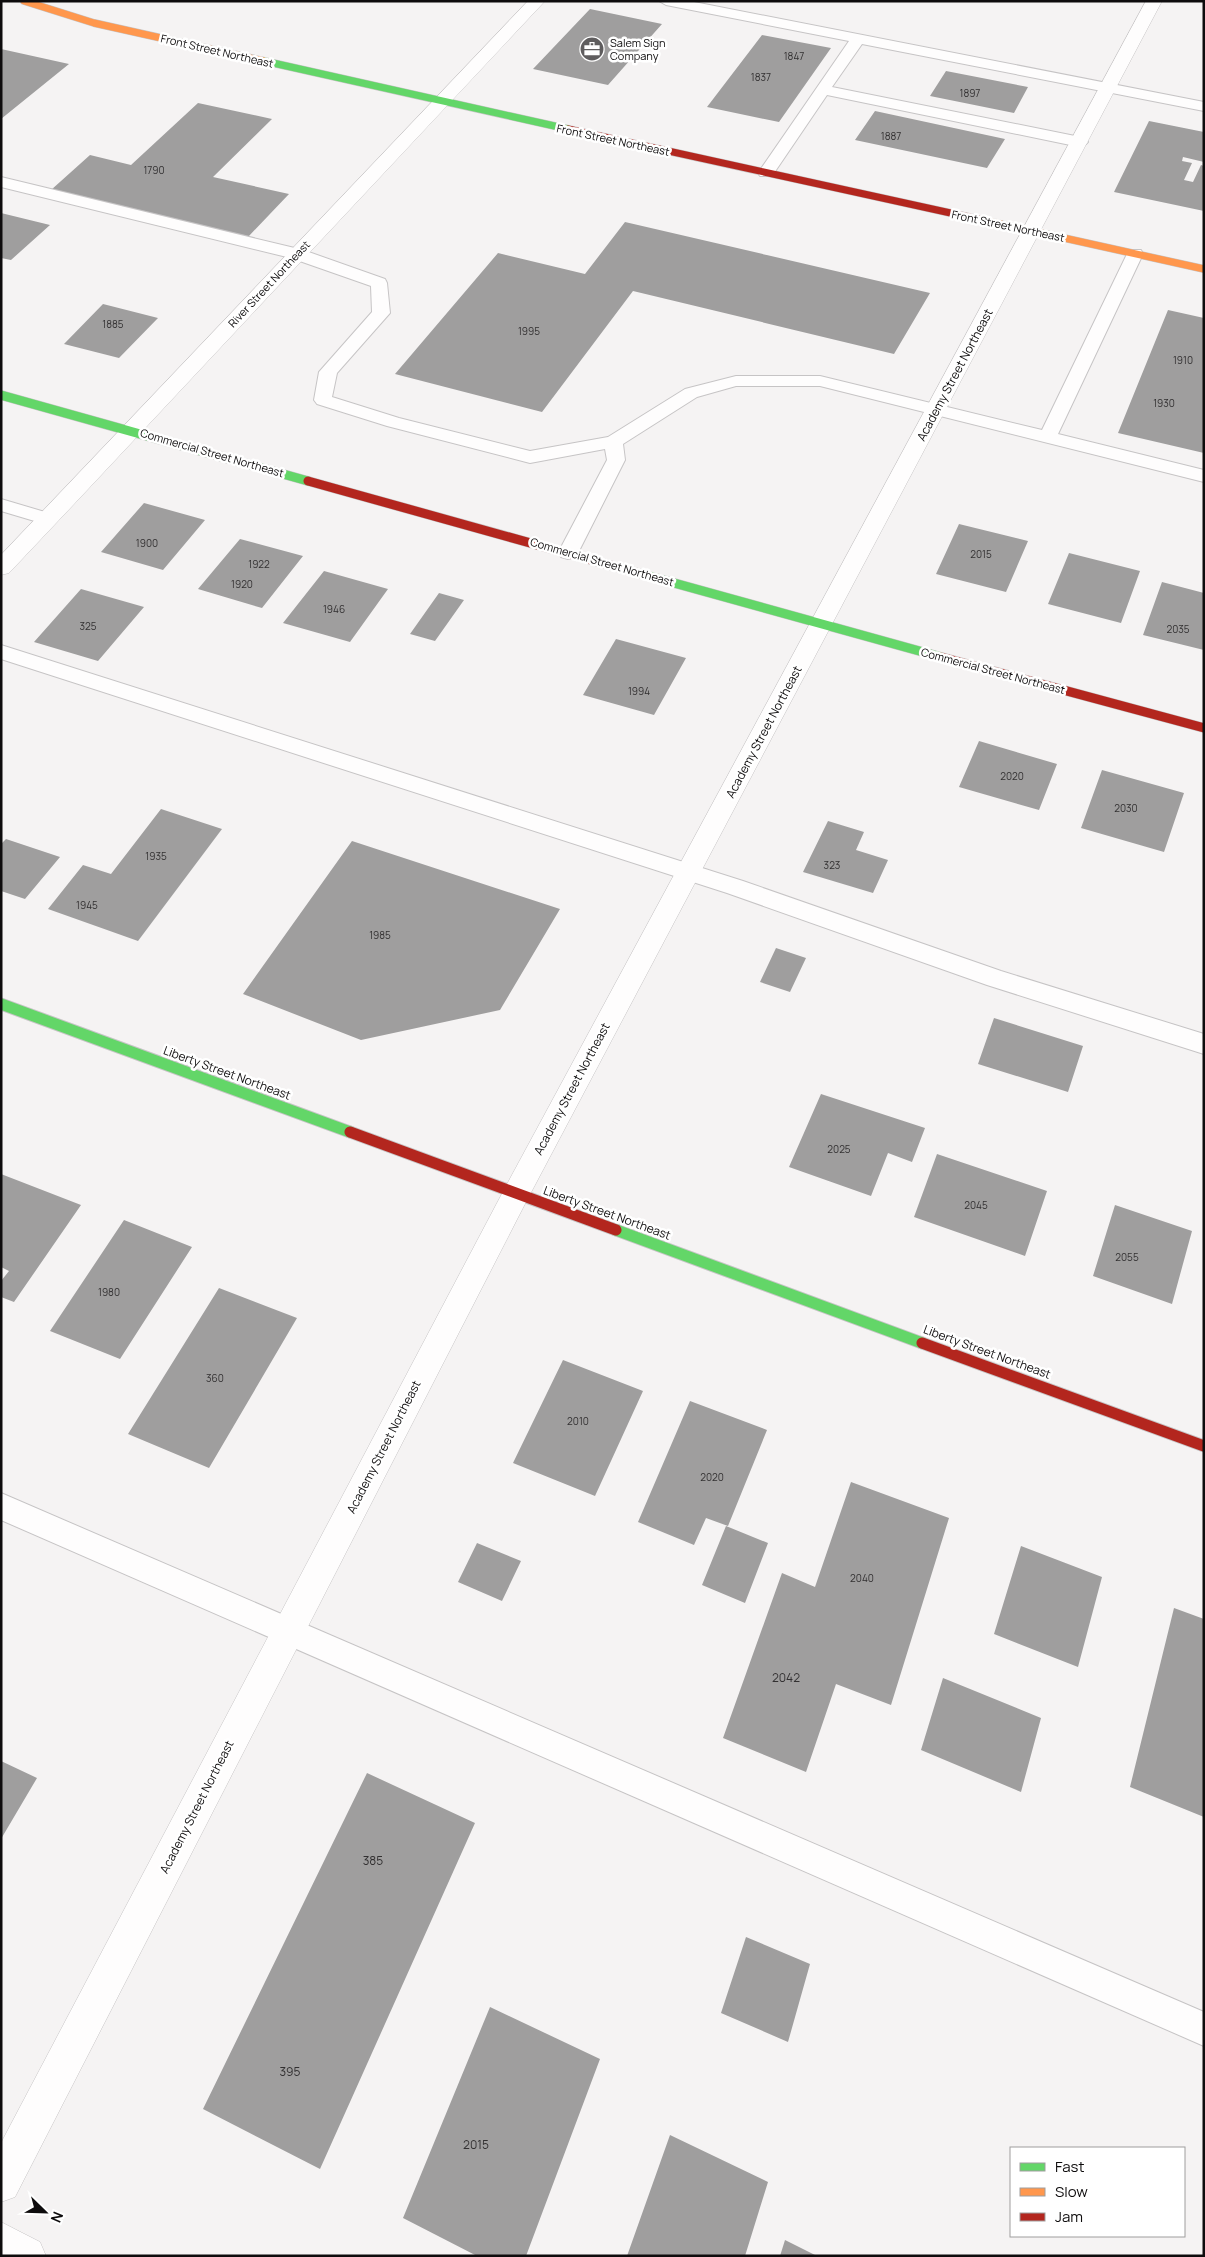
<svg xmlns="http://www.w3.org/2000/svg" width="1205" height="2257" font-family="Manrope,sans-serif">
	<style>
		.building { fill: #9f9e9e }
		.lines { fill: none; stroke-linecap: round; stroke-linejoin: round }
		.lane-casing { stroke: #c6c4c5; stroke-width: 2 }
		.street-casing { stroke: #c6c4c5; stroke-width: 1 }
		.fast-far2-casing { stroke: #c6c4c5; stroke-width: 8 }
		.fast-far1-casing { stroke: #c6c4c5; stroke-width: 10 }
		.fast-casing { stroke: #c6c4c5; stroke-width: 13 }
		.slow-casing { stroke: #c6c4c5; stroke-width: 8 }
		.jam-far2-casing { stroke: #c6c4c5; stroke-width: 8 }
		.jam-far1-casing { stroke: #c6c4c5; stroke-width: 10 }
		.jam-casing { stroke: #c6c4c5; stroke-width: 13 }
		.lane { fill: #fefdfd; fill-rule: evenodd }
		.street { fill: #fefdfd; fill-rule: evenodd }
		.fast-far2 { stroke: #63d668; stroke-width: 7 }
		.fast-far1 { stroke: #63d668; stroke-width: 9 }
		.fast { stroke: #63d668; stroke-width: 11 }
		.slow { stroke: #ff974d; stroke-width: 7 }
		.jam-far2 { stroke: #b3261e; stroke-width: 7 }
		.jam-far1 { stroke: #b3261e; stroke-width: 9 }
		.jam { stroke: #b3261e; stroke-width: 11 }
		.labels { text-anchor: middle; stroke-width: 5; stroke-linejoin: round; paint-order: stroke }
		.number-label { font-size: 10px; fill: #323031 }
		.far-poi-label { font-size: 11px; fill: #0e0c0d; stroke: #fff; text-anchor: start }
		.far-street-label { font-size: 11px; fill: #0e0c0d; stroke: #fff }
		.street-label { font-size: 12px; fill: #0e0c0d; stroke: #fff }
		.near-number-label { font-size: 12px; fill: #323031 }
	</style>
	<rect width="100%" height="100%" fill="#f5f3f3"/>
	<path class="building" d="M590,9L662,24L608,85L533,69Z
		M762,35L831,48L779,122L707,107Z
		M1,49L69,64L1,119Z
		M946,71L1028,87L1014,113L930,96Z
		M198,103L272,119L213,177L289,194L248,237L51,190L90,155L131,165Z
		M875,111L1005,139L987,168L855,140Z
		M1149,121L1204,132V162L1183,157L1182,161L1192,163L1184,180L1193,182L1201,165L1204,166V211L1114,192Z
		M1,213L50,225L11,260L1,258Z
		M625,222L930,293L894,354L633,291L542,412L395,374L498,253L585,274Z
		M103,304L158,318L119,358L64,344Z
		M1168,310L1204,318V453L1118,433Z
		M144,503L205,520L163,570L101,552Z
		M959,524L1028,541L1006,592L936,574Z
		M240,539L303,556L262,608L198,589Z
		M1069,553L1140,571L1121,623L1048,604Z
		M324,571L388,589L350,642L283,623Z
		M1162,582L1204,593V650L1143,635Z
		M81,589L144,607L98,661L34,642Z
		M439,593L464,600L435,641L410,634Z
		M616,639L686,658L654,715L583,695Z
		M979,741L1057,764L1039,810L959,787Z
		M1102,770L1184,793L1164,852L1081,828Z
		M161,809L222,829L138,941L48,909L83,865L111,874Z
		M828,821L864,832L856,850L888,860L873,893L803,872Z
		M6,839L60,857L25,899L1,891V844Z
		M352,841L560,909L500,1010L361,1040L243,994Z
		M776,948L806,958L790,992L760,982Z
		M994,1018L1083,1046L1068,1092L978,1064Z
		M821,1094L925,1128L912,1162L888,1153L871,1196L789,1167Z
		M937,1154L1047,1191L1025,1256L914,1217Z
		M1,1174L81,1205L14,1302L1,1297V1281L9,1271L1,1267Z
		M1115,1205L1192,1231L1172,1304L1093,1276Z
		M124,1220L192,1247L120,1359L50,1331Z
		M219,1288L297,1318L209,1468L128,1434Z
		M563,1360L643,1391L595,1496L513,1463Z
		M690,1401L767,1430L728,1526L706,1518L694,1545L638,1522Z
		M851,1482L949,1518L891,1705L836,1684L806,1772L723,1738L782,1573L815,1587Z
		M726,1526L768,1543L745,1603L702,1585Z
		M477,1543L521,1561L502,1601L458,1582Z
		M1021,1546L1102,1577L1078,1667L994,1634Z
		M1174,1608L1204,1619V1817L1130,1787Z
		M943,1678L1041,1718L1021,1792L921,1750Z
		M1,1761L37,1778L1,1839Z
		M367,1773L475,1823L320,2169L203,2109Z
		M746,1937L810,1964L788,2042L721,2013Z
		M490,2007L600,2059L526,2256H477L403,2218Z
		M670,2135L768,2182L745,2256H627Z
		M785,2240L817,2256H780Z"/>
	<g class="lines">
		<defs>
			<path id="lane" d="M659,1H689L1204,102V111L862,44L832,87L1080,137L1085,139L1088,142L1085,145L1080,147L827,95L772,176H760L758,173L849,41L666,5Z
				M1,177L303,250L385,279L387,283L390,313L337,373L332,397L399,418L530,451L608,437L685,389L736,376H820L1042,430L1127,254L1129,250H1141L1143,254L1058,434L1204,470V482L820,386H736L697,397L623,444L625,460L578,553L575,557L568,559L561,557L558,553L607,460L605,449L530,463L387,426L317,404L314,400L319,372L372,312L371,286L291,258L1,187Z
				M1,499L55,515L58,519L55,523L48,525L1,511Z
				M1,645L743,881L1001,971L1204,1034V1054L987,985L727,893L1,659Z
				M1,1493L1204,2012V2046L1,1520Z"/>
			<path id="street" d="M528,1H545L76,502L9,573L1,575V555Z
				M1146,1H1162L526,1202L15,2197L1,2202V2143L506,1186Z
				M1,2222L40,2242L46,2256H1Z"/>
			<path id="fast-far2" d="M264,61L568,129"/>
			<path id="fast-far1" d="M1,395L308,481
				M638,573L941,657"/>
			<path id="fast" d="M1,1004L350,1132
				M616,1230L922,1343"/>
			<path id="slow" d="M24,1L94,23L264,61
				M987,221L1204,269"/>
			<path id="jam-far2" d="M568,129L987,221"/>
			<path id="jam-far1" d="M308,481L638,573
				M941,657L1204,728"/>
			<path id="jam" d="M350,1132L616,1230
				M922,1343L1204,1446"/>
		</defs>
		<use href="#lane" class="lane-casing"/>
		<use href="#street" class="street-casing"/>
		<use href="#fast-far2" class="fast-far2-casing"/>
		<use href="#fast-far1" class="fast-far1-casing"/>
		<use href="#fast" class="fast-casing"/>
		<use href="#slow" class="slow-casing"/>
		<use href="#jam-far2" class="jam-far2-casing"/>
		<use href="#jam-far1" class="jam-far1-casing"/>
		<use href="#jam" class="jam-casing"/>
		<use href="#lane" class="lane"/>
		<use href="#street" class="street"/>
		<use href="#fast-far2" class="fast-far2"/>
		<use href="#fast-far1" class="fast-far1"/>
		<use href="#fast" class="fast"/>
		<use href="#slow" class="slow"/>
		<use href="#jam-far2" class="jam-far2"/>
		<use href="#jam-far1" class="jam-far1"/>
		<use href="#jam" class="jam"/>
	</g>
	<defs>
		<symbol id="office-disc" viewBox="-11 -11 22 22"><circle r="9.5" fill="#5f5d5e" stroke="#fff"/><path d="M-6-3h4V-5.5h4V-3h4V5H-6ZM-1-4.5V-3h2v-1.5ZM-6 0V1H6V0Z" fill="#fff"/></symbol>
	</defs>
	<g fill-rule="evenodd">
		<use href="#office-disc" x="578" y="35" width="28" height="28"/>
	</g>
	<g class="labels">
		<g class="number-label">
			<text x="794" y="60">1847</text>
			<text x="761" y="81">1837</text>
			<text x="970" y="97">1897</text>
			<text x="891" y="140">1887</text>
			<text x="154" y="174">1790</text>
			<text x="113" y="328">1885</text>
			<text x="529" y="335">1995</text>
			<text x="1183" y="364">1910</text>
			<text x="1164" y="407">1930</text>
			<text x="147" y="547">1900</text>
			<text x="981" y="558">2015</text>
			<text x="259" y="568">1922</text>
			<text x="242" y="588">1920</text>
			<text x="334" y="613">1946</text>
			<text x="88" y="630">325</text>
			<text x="1178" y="633">2035</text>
			<text x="639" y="695">1994</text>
			<text x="1012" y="780">2020</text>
			<text x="1126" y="812">2030</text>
			<text x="156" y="860">1935</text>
			<text x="832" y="869">323</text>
			<text x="87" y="909">1945</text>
			<text x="380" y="939">1985</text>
			<text x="839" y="1153">2025</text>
			<text x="976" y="1209">2045</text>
			<text x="1127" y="1261">2055</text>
			<text x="109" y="1296">1980</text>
			<text x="215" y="1382">360</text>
			<text x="578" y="1425">2010</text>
			<text x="712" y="1481">2020</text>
			<text x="862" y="1582">2040</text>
		</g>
		<g class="far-poi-label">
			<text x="610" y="47">Salem Sign<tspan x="610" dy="13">Company</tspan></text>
		</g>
		<g class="far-street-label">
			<text transform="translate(217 51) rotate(13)" y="4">Front Street Northeast</text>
			<text transform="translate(613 140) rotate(12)" y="4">Front Street Northeast</text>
			<text transform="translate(1008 226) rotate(12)" y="4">Front Street Northeast</text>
			<text transform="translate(269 284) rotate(-47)" y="4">River Street Northeast</text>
			<text transform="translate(212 453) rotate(16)" y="4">Commercial Street Northeast</text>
			<text transform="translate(602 562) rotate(16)" y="4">Commercial Street Northeast</text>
			<text transform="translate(993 671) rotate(15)" y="4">Commercial Street Northeast</text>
		</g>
		<g class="street-label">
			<text transform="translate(955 375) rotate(-62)" y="4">Academy Street Northeast</text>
			<text transform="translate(764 732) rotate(-62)" y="4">Academy Street Northeast</text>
			<text transform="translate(227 1073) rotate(20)" y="4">Liberty Street Northeast</text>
			<text transform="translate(572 1089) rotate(-62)" y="4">Academy Street Northeast</text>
			<text transform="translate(607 1213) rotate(20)" y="4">Liberty Street Northeast</text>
			<text transform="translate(987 1352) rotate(20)" y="4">Liberty Street Northeast</text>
			<text transform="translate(384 1447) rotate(-63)" y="4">Academy Street Northeast</text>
			<text transform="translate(197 1807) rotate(-63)" y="4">Academy Street Northeast</text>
		</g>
		<g class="near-number-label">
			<text x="786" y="1682">2042</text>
			<text x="373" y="1865">385</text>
			<text x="290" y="2076">395</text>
			<text x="476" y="2149">2015</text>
		</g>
	</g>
	<rect width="1205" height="2257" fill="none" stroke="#0e0c0d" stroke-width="5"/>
	<rect x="1010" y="2147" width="175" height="90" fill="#ffffff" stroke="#9f9e9e"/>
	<rect x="1020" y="2163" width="25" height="8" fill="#63d668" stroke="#9f9e9e"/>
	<text x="1055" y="2172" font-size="15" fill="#0e0c0d">Fast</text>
	<rect x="1020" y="2188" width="25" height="8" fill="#ff974d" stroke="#9f9e9e"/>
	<text x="1055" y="2197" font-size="15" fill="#0e0c0d">Slow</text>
	<rect x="1020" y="2213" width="25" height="8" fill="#b3261e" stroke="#9f9e9e"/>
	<text x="1055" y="2222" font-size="15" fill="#0e0c0d">Jam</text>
	<g transform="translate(45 2212) rotate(113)" stroke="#ffffff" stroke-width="4" paint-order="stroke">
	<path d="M0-4L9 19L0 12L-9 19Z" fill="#0e0c0d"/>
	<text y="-8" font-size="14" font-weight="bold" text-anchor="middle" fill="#0e0c0d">N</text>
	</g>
</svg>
